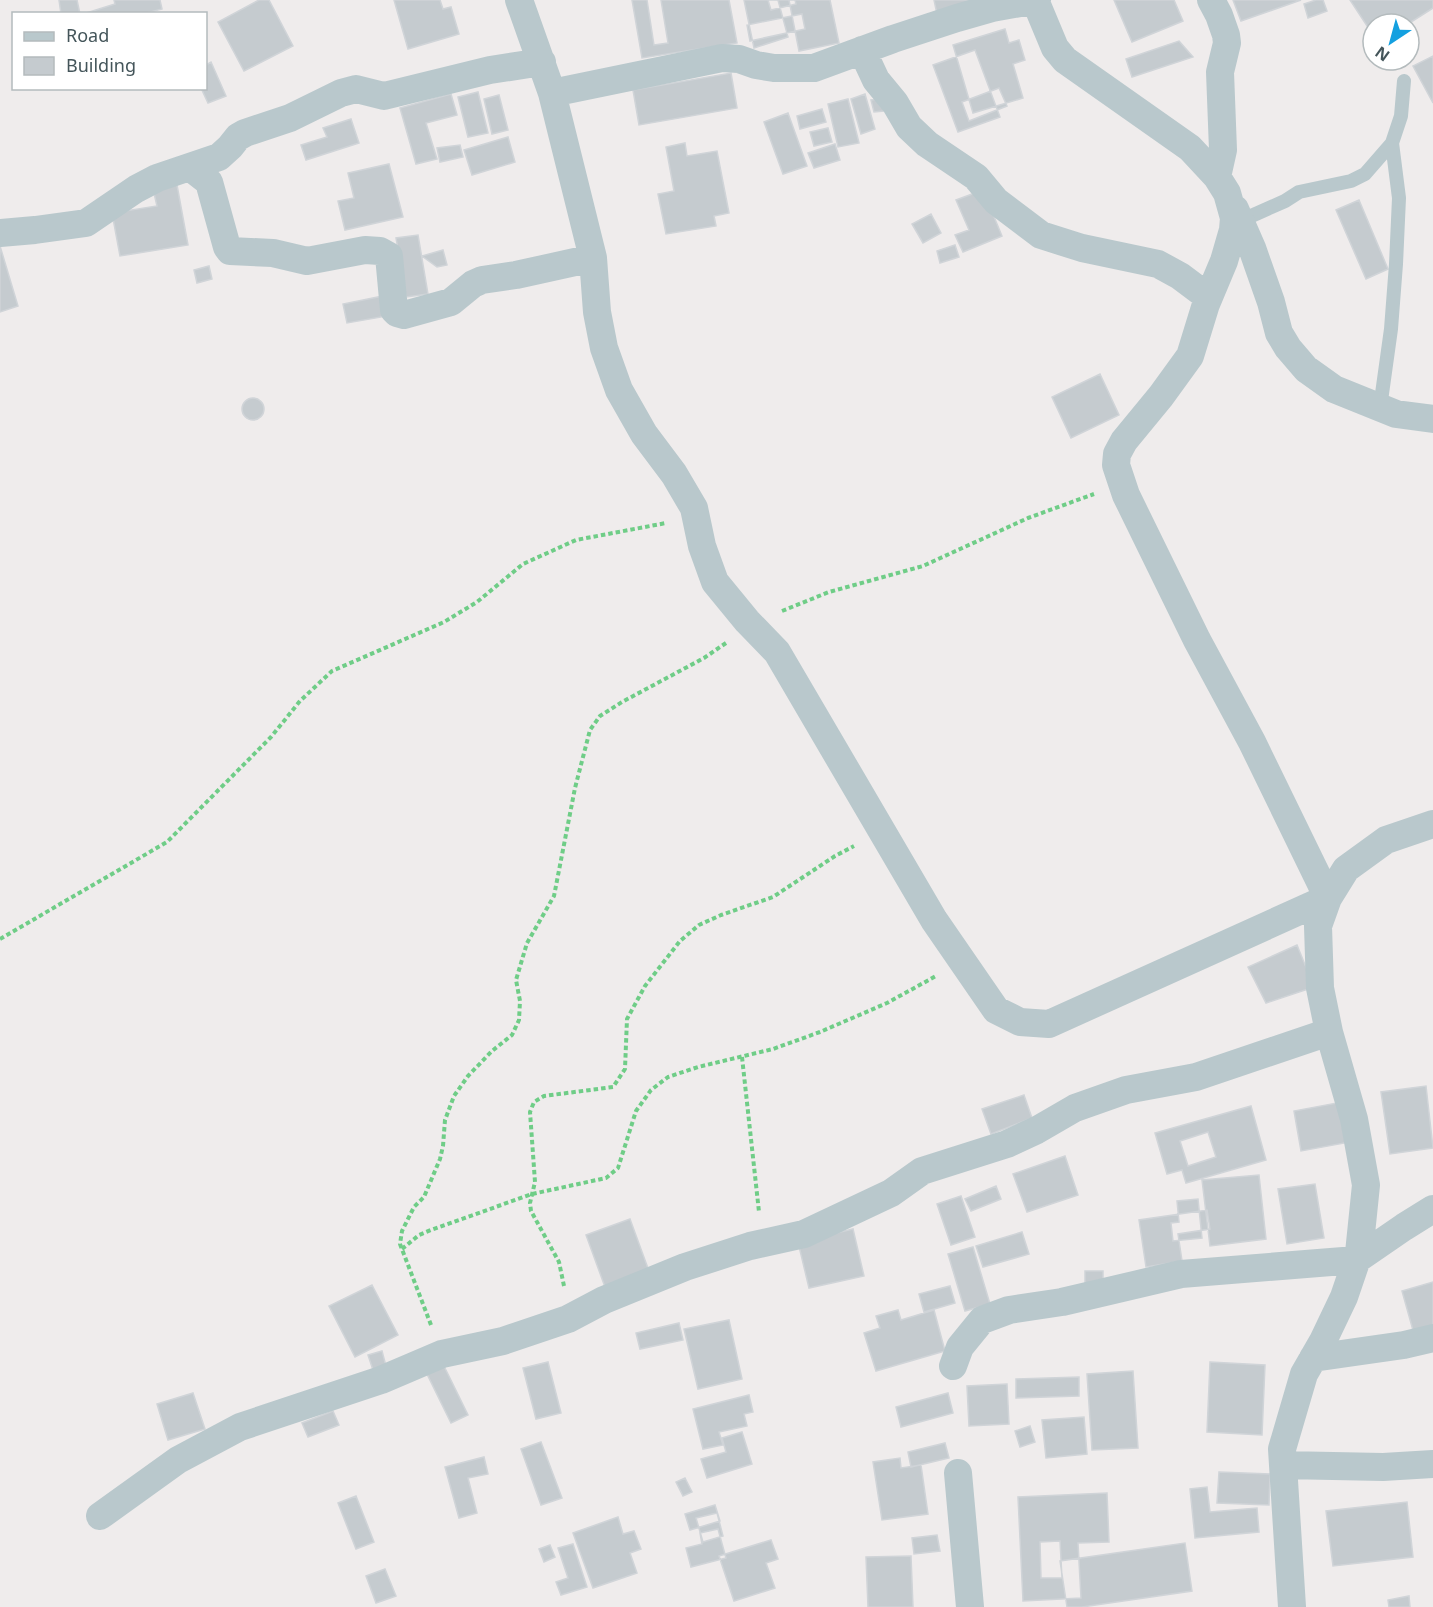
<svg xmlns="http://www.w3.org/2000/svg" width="1433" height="1607" font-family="'Noto Sans',sans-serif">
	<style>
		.building { fill: #c5cbcf; stroke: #d0d4d8; stroke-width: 1.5; fill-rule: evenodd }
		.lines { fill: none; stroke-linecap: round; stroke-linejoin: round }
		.path { stroke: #6fcd87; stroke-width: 4; stroke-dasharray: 4.5 3; stroke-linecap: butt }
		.service { stroke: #b9c8cc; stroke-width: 14 }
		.minor { stroke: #b9c8cc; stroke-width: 28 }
	</style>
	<rect width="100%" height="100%" fill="#efecec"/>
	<path class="building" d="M59,0H77L80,14H61Z
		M114,0H160L162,9L143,14H83L115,4Z
		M259,0H269L293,46L244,71L218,22Z
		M394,0H440L443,9L451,7L459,34L408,49Z
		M632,0H647L654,45L668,43L661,0H729L737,43L642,58Z
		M744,0H778L788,37L754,48Z
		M768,0H795L796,4L771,10Z
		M789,0H830L839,43L799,51Z
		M934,0H1000L937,14Z
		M1114,0H1174L1183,21L1132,42Z
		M1233,0H1301L1241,21Z
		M1316,0H1323L1327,11L1308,18L1304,4Z
		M1350,0H1433V8L1408,24H1373V35Z
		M802,14L805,29L750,41L747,25Z
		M1005,29L1009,43L1019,40L1025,60L1013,64L1023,98L973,113L953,45Z
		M1179,41L1193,57L1132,77L1126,59Z
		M975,50L1000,117L958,132L933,65Z
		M1433,56V103L1413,66Z
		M211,62L226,96L208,103L201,88H206V65Z
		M731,73L737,108L639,125L633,90Z
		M999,88L1007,106L969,121L962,102Z
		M478,92L488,133L468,137L458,97Z
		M451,94L457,115L426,123L437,159L416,164L400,108Z
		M865,94L875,129L861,134L851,99Z
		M499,95L508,130L492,134L484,99Z
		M848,99L859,143L838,147L828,104Z
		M881,99L884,111L874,112L871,100Z
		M822,109L826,122L800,129L797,116Z
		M788,113L807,166L783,174L764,122Z
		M351,119L359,143L306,160L301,145L327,137L323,128Z
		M828,128L832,142L814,146L810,132Z
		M508,137L515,162L472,175L464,150Z
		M685,143L687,156L717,151L729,213L714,216L716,226L666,234L658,194L674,191L666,147Z
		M835,144L840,160L814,168L808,153Z
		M460,145L463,157L440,162L437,148Z
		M389,164L403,217L345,230L338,201L354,198L348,173Z
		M177,185L188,245L120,256L112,213L157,206L153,189Z
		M983,190L1002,236L963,252L955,235L969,230L956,200Z
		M1359,200L1388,269L1366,279L1336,210Z
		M931,214L941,233L923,243L912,224Z
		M418,235L428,294L406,297L396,238Z
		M955,245L959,257L940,263L937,251Z
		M0,246L18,306L0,312Z
		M443,250L447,265L437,267L422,256Z
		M209,266L212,279L197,283L194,270Z
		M383,296L387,316L347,323L343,304Z
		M1100,374L1119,415L1071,438L1052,397Z
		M242 409a11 11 0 1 1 22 0a11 11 0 1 1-22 0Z
		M1297,945L1314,987L1266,1003L1248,967Z
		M1426,1086L1433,1148L1390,1154L1381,1092Z
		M1024,1095L1032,1118L991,1134L982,1109Z
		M1342,1102L1350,1142L1301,1151L1294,1111Z
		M1251,1106L1266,1160L1186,1183L1182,1170L1167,1174L1155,1133ZM1208,1132L1216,1157L1188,1166L1180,1141Z
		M1065,1156L1078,1195L1027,1212L1013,1174Z
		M1259,1175L1266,1239L1210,1246L1202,1180Z
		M1315,1184L1324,1238L1287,1244L1278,1189Z
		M996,1186L1001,1199L971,1211L965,1199Z
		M961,1196L975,1237L951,1245L937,1204Z
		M1198,1199L1202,1238L1173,1241L1171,1223L1179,1222L1177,1201Z
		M1207,1210L1210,1229L1178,1234L1182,1261L1146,1267L1139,1220Z
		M630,1219L649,1271L605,1287L586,1235Z
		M853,1229L864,1276L809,1288L798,1242Z
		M1022,1232L1029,1254L983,1267L976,1246Z
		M973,1247L990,1304L965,1311L948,1254Z
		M1085,1271H1103V1287L1085,1288Z
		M1433,1282V1336L1416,1341L1402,1291Z
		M372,1285L398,1335L355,1357L329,1306Z
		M950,1286L955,1303L924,1312L919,1294Z
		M898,1310L901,1320L934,1310L945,1351L876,1371L864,1333L880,1328L876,1316Z
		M729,1320L742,1379L698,1389L684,1329Z
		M679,1323L683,1340L640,1349L636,1333Z
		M382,1351L386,1366L373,1370L368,1355Z
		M548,1362L561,1413L536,1419L523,1368Z
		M1210,1362L1265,1365L1262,1435L1207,1432Z
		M444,1366L468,1415L451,1423L427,1374Z
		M1133,1371L1138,1448L1092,1450L1087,1374Z
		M1079,1377V1396L1016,1398V1379Z
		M1007,1384L1009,1424L969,1426L967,1386Z
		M193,1393L205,1429L168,1440L157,1404Z
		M948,1393L953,1413L901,1427L896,1407Z
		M749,1395L753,1412L744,1414L747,1426L719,1432L723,1445L703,1449L693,1409Z
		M333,1411L339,1425L308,1437L302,1423Z
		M1084,1417L1087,1454L1046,1458L1042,1420Z
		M1030,1426L1035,1442L1020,1447L1015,1431Z
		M742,1432L752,1464L707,1478L701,1459L726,1452L722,1438Z
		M541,1442L562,1498L541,1505L521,1449Z
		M945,1443L949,1458L911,1467L908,1452Z
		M484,1457L488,1474L468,1478L477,1513L459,1518L445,1467Z
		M900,1458L901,1468L921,1465L928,1514L882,1520L873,1462Z
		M1219,1472L1270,1474L1269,1505L1217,1503Z
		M685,1478L692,1492L683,1496L676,1482Z
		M1207,1487L1210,1512L1257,1508L1259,1532L1195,1538L1190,1489Z
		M1107,1493L1109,1542L1078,1543L1081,1598L1023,1601L1018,1497ZM1060,1541L1062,1578H1041L1040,1542Z
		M356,1496L374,1542L356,1549L338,1503Z
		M1407,1502L1413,1557L1333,1566L1326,1511Z
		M715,1505L720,1521L690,1530L685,1514Z
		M717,1513L723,1536L703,1542L696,1518Z
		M618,1517L623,1534L634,1531L641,1549L630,1553L637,1573L593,1588L573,1533Z
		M718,1529L726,1558L691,1567L686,1548L702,1544L700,1533Z
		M937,1535L940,1551L914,1554L912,1538Z
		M771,1540L778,1559L766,1563L775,1588L734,1601L719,1556Z
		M1185,1543L1192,1591L1082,1607H1067L1060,1561Z
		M573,1544L587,1587L561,1595L556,1582L568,1578L558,1548Z
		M550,1545L555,1557L544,1562L539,1549Z
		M911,1556L913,1607H868L866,1557Z
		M385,1569L396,1596L376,1603L366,1576Z
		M1409,1596L1410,1607H1389L1388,1600Z"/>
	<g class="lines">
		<path class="path" d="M782,611L829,592L923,566L1028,518L1094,494
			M0,939L167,842L271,737L300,701L332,671L444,622L477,602L523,564L576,540L666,523
			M742,1057L759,1212
			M402,1249L419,1235L431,1230L532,1194L606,1178L618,1168L636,1111L651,1090L668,1077L698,1067L773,1049L820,1032L887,1003L936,976
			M564,1286L559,1262L531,1211L530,1203L535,1182L530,1112L534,1102L544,1096L613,1087L625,1069L627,1019L645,986L680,941L699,925L721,915L773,897L835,856L854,846
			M431,1325L400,1244L402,1231L414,1207L424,1197L440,1159L443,1146L445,1120L454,1096L468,1076L492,1051L512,1035L519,1020L520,1001L516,980L527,943L554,896L575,788L590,730L600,716L622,702L704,658L726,643"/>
		<path class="service" d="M1240,221L1285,201L1299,192L1351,181L1365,174L1392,143L1401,116L1404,81
			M1380,408L1391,329L1396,264L1399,198L1392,143"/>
		<path class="minor" d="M519,0L552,93L593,258L597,312L604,348L619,390L644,434L674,474L694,508L702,546L715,582L747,621L777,652L934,920L996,1010L1020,1022L1049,1024L1328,898L1252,742L1197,640L1126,495L1116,465L1117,454L1124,441L1161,396L1190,356L1206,304L1224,261L1233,230L1234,218L1227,193L1217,177L1190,148L1065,60L1055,48L1035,0
			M1211,0L1219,15L1226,35L1227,43L1220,72L1223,150L1217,177
			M862,50L876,80L895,103L909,127L927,144L976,177L996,201L1041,235L1082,248L1158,264L1180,276L1208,297
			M552,93L722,58L739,59L756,65L774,68H814L893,39L957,18L992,8L1037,0
			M191,168L209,182L227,247L230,251L273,253L307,261L365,250L380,251L389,256L394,310L397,313L404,315L451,302L473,284L482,280L516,275L593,258
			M1235,209L1252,248L1271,302L1279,333L1288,348L1306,369L1334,389L1396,414L1433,419
			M0,233L35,230L86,223L136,189L157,178L219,157L230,147L238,137L245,133L290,118L341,93L356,89L384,96L490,70L542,62
			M1313,1358L1404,1345L1433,1338
			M953,1366L960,1347L982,1320L1009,1310L1062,1302L1181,1274L1356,1260L1404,1227L1433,1209
			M1283,1465L1383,1467L1433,1464
			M958,1473L970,1607
			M100,1516L178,1460L240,1427L381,1380L442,1354L503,1341L568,1319L604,1300L685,1267L750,1246L804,1234L891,1193L922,1171L1007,1144L1037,1130L1075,1108L1126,1090L1196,1077L1329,1032
			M1292,1607L1282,1449L1304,1374L1323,1341L1344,1297L1359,1253L1366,1185L1354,1119L1329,1032L1320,988L1318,926L1328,898L1346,869L1386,840L1433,824"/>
	</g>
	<rect x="12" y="12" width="195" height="78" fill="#ffffff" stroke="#b4bbbd" stroke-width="1.5"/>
	<rect x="24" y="32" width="30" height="9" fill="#b9c8cc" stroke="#b4bbbd" stroke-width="1.5"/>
	<text x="66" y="42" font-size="18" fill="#44555a">Road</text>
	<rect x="24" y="57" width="30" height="18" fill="#c5cbcf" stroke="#b4bbbd" stroke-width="1.5"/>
	<text x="66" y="72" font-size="18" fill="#44555a">Building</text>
	<g transform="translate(1391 42) rotate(216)"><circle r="28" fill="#ffffff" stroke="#b4bbbd" stroke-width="1.5"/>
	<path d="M0-4.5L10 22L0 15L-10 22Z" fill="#14a0e0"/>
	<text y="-9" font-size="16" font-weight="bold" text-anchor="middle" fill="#44555a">N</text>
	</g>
</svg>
